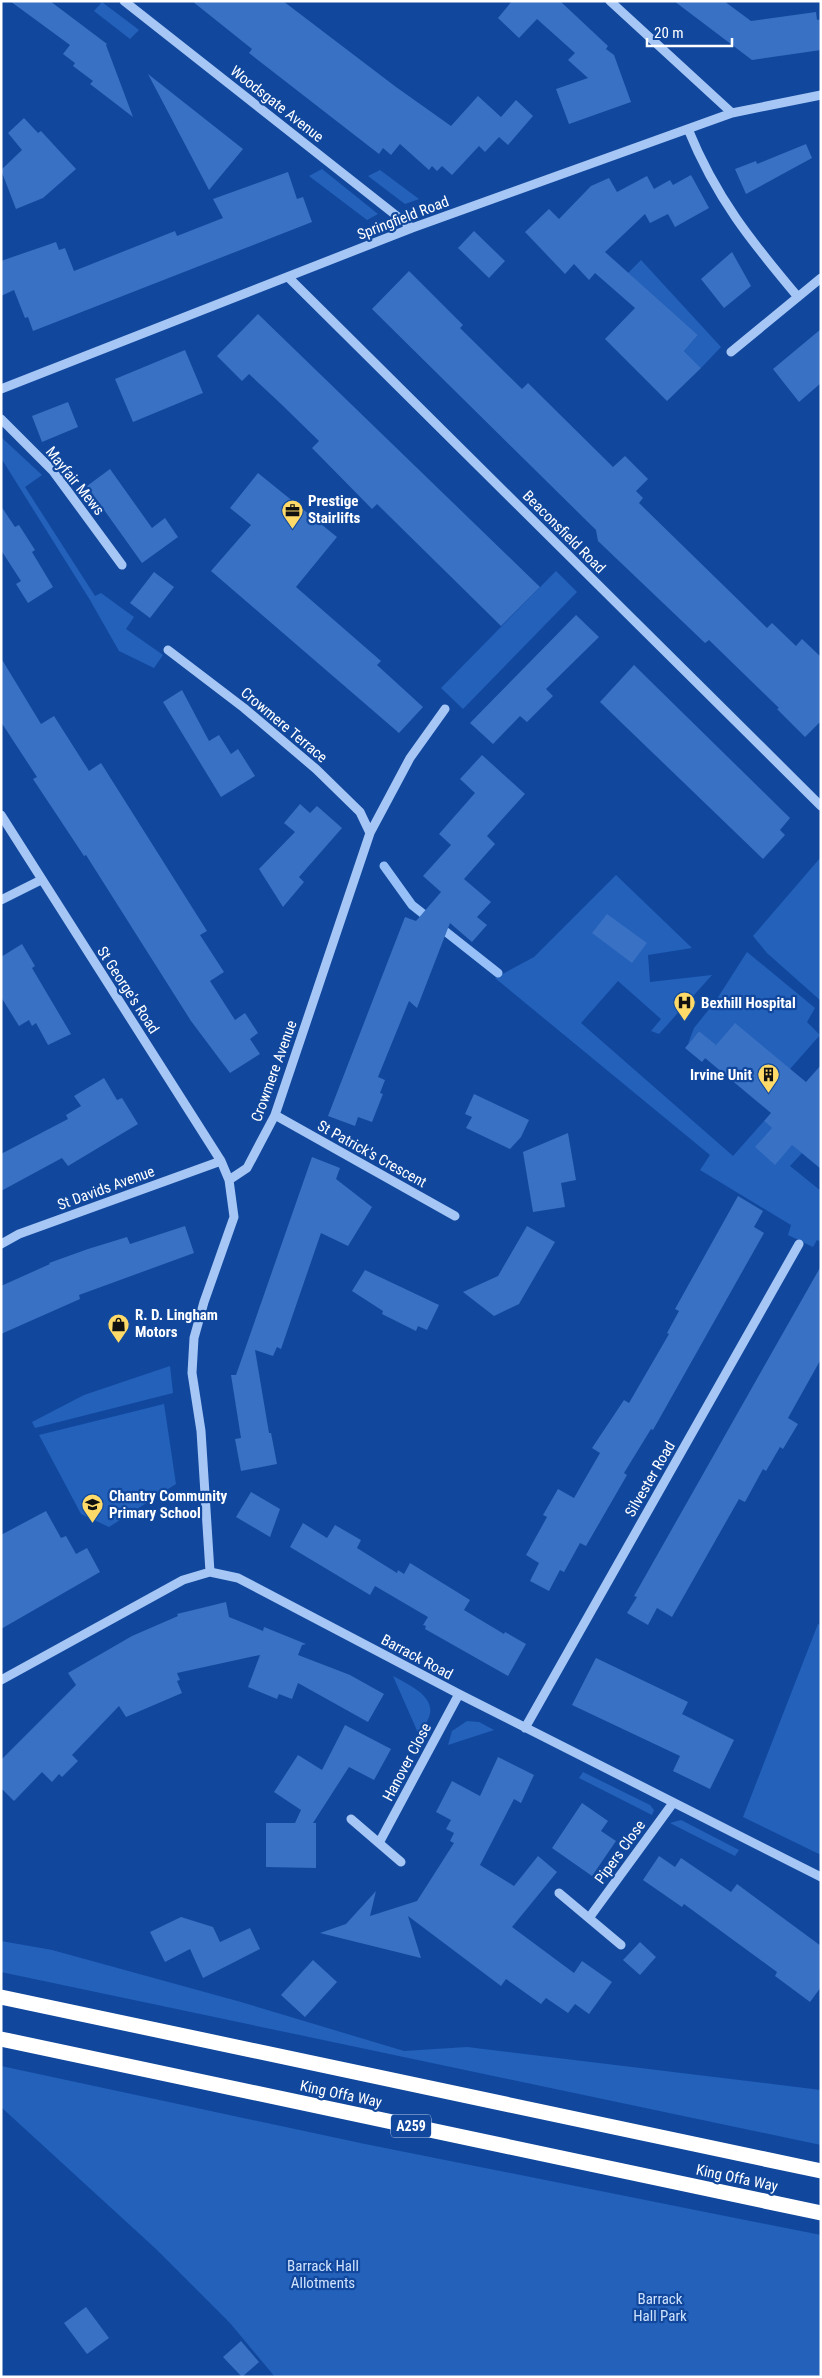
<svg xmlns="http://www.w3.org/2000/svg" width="822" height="2378" font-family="'Roboto Condensed',sans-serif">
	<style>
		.green { fill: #2361bb }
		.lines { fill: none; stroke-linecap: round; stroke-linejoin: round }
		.stream { stroke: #97c0f8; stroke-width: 9 }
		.building { fill: #3971c4 }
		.minor { stroke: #a6c6f5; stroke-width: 9 }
		.highway { stroke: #fff; stroke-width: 15 }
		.labels { text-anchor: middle; stroke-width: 4.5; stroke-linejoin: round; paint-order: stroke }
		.shield { fill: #11489d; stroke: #b8c8e2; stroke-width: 1 }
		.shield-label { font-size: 14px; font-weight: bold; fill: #fff }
		.street-label { font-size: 15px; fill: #fff; stroke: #11489d }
		.poi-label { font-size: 15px; font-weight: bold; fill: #fff; stroke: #11489d; text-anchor: start }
		.park-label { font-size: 15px; fill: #cee2fe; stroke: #11489d }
	</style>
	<rect width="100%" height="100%" fill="#11489d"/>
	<path class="green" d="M102,2L139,30L130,39L94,11Z
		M322,169L378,214L367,220L309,176Z
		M380,170L419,199L405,204L368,176Z
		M641,260L721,347L701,368L684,351L698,335L628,273Z
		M1,437L42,475L25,487L95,596L101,593L134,617L126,629L163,655L154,668L119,651L90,600L1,458Z
		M556,571L577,592L463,709L441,688Z
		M821,857V1001L767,953L753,936Z
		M616,875L692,948L648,955L650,982L712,975L659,1034L651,1031L661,1019L618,981L581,1023L733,1156L764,1121L802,1153L790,1166L821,1191V1242L817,1240L813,1247L788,1235L791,1225L700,1170L710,1155L495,978L534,957Z
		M747,952L815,1008L807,1022L820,1035L790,1069L716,1046L699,1031L688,1044L694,1028L715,1002Z
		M170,1366L173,1393L35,1428L32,1422L84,1395Z
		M164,1404L176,1484L109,1527L81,1514L39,1435Z
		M818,1624L821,1625V1855L743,1817Z
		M393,1676C407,1684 437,1696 429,1717C427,1723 422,1729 419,1735Z
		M467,1721L479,1722L494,1730L448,1745L452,1731Z
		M583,1772L650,1805L654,1810L652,1815L579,1778Z
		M681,1820L739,1850L735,1856L670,1823Z
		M1,1941L52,1950L241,2002L404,2051L467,2047L821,2090V2145L1,1972Z
		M1,2066L365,2144L821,2235V2377H275L230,2323L156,2249L1,2107Z"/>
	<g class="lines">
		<path class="stream" d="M384,866L412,905L498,973"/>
	</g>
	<path class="building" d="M10,1H50L107,44L106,45L133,117L90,84L93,81L73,66L75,63L63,54L70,45Z
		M192,1H283L396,87L451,126L478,96L501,117L516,100L533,116L508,145L499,137L485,152L479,146L452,175L442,166L437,171L432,166L429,170L400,144L391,155L383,148L379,154L249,53L252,49Z
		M512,1H560L608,46L606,49L614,55L631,102L569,124L556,89L588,78L568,60L575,53L537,19L519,38L498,18Z
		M674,1H724L751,21L816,12L817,20L821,19V50L752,60Z
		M148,74L243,149L209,190Z
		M24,118L38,133L41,131L76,169L43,198L16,209L1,170L22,150L8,133Z
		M806,144L812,158L746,194L735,169L756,161L757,164Z
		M288,172L297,199L303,197L312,222L33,331L28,317L25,318L14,290L1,296V261L56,242L59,250L65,248L74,271L175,231L177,236L223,218L213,199Z
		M691,175L709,208L675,227L668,214L650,223L645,214L605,252L698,335L684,351L701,368L667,401L605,339L635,308L595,273L589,280L574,264L565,274L525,232L549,209L559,219L591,186L609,178L617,192L647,176L654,189L670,180L673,185Z
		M474,231L505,261L489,278L458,248Z
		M732,252L751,286L724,308L701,279Z
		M409,271L463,325L460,328L522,389L528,383L613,467L625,456L648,479L636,491L643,498L639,503L767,628L772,623L796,646L802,639L821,657V721L805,737L777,709L779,708L709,640L705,643L598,541L596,530L372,309Z
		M258,314L540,587L501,626L377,504L372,509L312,448L319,441L280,403L249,374L242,381L217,356Z
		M821,329V383L799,402L773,369Z
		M185,350L203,393L133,422L115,379Z
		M68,402L78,427L42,442L32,416Z
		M110,469L152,528L165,518L178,537L142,563L87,486Z
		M258,473L337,537L296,587L381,661L377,665L423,707L399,733L211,571L251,525L230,508Z
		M1,506L15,527L19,525L35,550L32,552L53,587L28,603L16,584L21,581L1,550Z
		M154,572L174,587L150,618L130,603Z
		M576,615L599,637L546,689L553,696L527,722L520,716L493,744L470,723Z
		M1,658L41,724L54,716L89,771L101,763L207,931L200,935L224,972L210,981L235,1020L245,1013L258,1033L250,1039L260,1054L230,1073L191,1021L86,855L84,856L33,779L37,777L1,722Z
		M634,665L790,818L780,830L785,835L763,859L600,702Z
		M182,690L209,741L219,735L231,754L238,749L255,776L221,797L163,702Z
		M482,755L525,794L487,836L495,844L464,879L491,902L477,917L487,925L472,942L450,923L417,1008L409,1001L378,1077L385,1080L380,1093L383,1094L372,1122L358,1117L355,1126L328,1116L405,917L416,921L441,892L423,876L451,845L439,834L475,793L460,779Z
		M300,804L310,813L317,806L342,828L299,877L304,882L283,907L259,869L295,832L284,823Z
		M607,914L647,943L632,963L592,933Z
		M22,944L35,966L32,968L71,1034L48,1045L36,1023L32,1026L29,1020L19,1026L1,997V957Z
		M735,1023L806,1082L821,1065V1169L792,1145L775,1165L755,1147L772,1128L764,1121L771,1113L705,1058Z
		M699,1031L716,1045L702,1062L685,1048Z
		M104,1078L117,1100L122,1098L138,1124L68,1166L62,1158L1,1191V1154L68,1119L66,1115L81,1106L74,1096Z
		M474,1094L529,1120L521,1137L510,1149L466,1128L472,1117L465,1114Z
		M568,1133L576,1180L561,1183L565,1207L533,1212L523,1152Z
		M312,1157L340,1168L336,1179L372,1207L348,1246L321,1233L281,1349L277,1347L273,1356L255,1350L269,1433H271L277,1464L241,1471L235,1439L241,1438L231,1375H236Z
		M738,1196L763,1211L754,1227L764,1233L653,1430L651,1429L624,1473L627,1475L586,1546L580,1543L564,1572L560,1570L549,1591L530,1581L539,1563L526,1555L547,1517L543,1515L558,1489L574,1498L600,1453L592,1448L624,1400L629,1403L669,1334L667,1333L679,1311L675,1309Z
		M185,1226L194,1253L79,1295L80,1299L1,1334V1286L50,1264L49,1263L88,1249L127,1237L130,1244Z
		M527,1226L555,1242L519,1304L494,1316L463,1292L498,1276Z
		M821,1266V1359L788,1418L798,1424L783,1449L780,1447L766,1471L763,1469L745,1502L739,1499L672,1617L657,1608L648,1625L627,1613L637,1597L634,1596Z
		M365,1270L439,1305L427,1330L418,1326L416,1331L382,1314L383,1311L352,1291Z
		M251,1492L280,1509L270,1537L236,1517Z
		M46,1511L61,1538L66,1536L76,1554L87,1548L100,1572L1,1629V1535Z
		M303,1523L327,1538L335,1525L361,1540L357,1548L397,1573L398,1570L404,1574L410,1563L470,1600L464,1610L504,1634L505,1632L526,1644L508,1676L425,1629L426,1626L423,1625L428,1617L375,1586L370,1595L290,1547Z
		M226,1602L229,1617L263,1631L264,1627L306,1644L302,1645L298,1655L350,1675L384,1694L368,1722L298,1683L292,1699L279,1694L277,1699L248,1687L260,1655L177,1673L180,1680L177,1681L182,1693L126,1717L119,1706L72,1755L78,1761L62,1777L59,1774L52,1782L42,1772L14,1801L1,1788V1760L76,1685L68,1673L132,1636L178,1616L177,1614Z
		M596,1658L688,1702L682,1714L734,1740L710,1789L673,1771L680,1756L572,1705Z
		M345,1725L391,1749L374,1780L349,1767L313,1823H316V1868L266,1867V1823H295L301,1810L274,1792L298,1755L322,1770Z
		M498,1757L534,1775L521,1803L514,1799L480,1865L514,1886L538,1856L557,1872L512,1927L574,1973L582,1961L612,1982L589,2014L575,2004L568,2013L546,1998L541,2004L506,1979L501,1986L408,1916L421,1958L320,1933L346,1924L376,1891L370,1916L417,1901L454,1843L450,1841L454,1833L446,1829L451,1820L436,1812L452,1781L480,1796Z
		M582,1803L608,1821L601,1831L616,1841L592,1876L552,1848Z
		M659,1856L675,1867L681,1858L731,1892L737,1884L821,1946V1987L810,2002L775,1976L777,1972L684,1904L682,1907L643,1880Z
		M181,1917L213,1927L220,1942L250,1928L260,1949L203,1978L190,1949L165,1962L150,1932Z
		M640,1942L656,1957L640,1975L623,1960Z
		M313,1960L337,1982L305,2017L281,1995Z
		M86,2307L109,2338L87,2354L64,2323Z
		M241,2341L259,2362L242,2377L223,2357Z"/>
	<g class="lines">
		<path class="minor" d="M124,1L412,228
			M610,1L732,113
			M688,129C716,198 751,241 798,297
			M288,277L821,806
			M731,352L821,278
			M1,389L412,228L732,113L821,95
			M1,419L53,471L122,565
			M168,650L244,708L316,769L360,812L370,833
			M1,815L221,1161L229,1180
			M1,900L41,880
			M275,1115L455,1216
			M1,1244L19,1234L221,1161
			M210,1572L201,1431L192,1373L194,1338L204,1302L234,1217L229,1180L247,1168L275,1115L370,833L410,758L445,709
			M1,1680L183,1580L210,1572L238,1578L459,1694L821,1877
			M525,1728L799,1244
			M351,1819L401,1862
			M379,1843L459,1694
			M559,1893L621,1945
			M589,1918L673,1803"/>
		<path class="highway" d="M1,1997L821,2171
			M1,2039L821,2213"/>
	</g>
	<defs>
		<symbol id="office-pin" viewBox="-11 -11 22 30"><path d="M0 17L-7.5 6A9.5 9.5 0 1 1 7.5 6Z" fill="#ffda69" stroke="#11489d"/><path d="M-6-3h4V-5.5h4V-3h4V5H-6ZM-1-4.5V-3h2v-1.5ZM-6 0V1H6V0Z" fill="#111"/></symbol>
		<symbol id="hospital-pin" viewBox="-11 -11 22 30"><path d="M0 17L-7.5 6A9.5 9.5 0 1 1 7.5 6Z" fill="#ffda69" stroke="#11489d"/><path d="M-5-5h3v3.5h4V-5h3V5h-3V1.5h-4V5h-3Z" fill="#111"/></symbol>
		<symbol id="building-pin" viewBox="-11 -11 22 30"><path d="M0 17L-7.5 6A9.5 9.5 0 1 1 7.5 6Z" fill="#ffda69" stroke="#11489d"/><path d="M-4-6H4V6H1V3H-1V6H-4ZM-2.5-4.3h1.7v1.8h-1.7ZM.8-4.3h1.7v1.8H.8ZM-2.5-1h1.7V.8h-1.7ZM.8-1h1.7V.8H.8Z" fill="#111"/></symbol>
		<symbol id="shop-pin" viewBox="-11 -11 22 30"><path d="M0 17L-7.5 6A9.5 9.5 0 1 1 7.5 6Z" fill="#ffda69" stroke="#11489d"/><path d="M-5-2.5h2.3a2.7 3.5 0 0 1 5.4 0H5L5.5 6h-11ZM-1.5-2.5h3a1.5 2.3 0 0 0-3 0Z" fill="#111"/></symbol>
		<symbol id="school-pin" viewBox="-11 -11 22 30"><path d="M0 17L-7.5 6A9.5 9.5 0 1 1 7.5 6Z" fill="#ffda69" stroke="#11489d"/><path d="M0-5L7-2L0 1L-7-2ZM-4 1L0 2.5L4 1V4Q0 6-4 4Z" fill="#111"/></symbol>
	</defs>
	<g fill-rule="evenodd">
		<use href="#office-pin" x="280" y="498" width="25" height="34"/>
		<use href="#hospital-pin" x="672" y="990" width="25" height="34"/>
		<use href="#building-pin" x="756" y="1062" width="25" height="34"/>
		<use href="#shop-pin" x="106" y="1312" width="25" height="34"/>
		<use href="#school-pin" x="80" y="1492" width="25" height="34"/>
	</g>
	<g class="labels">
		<rect class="shield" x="391" y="2114.5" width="40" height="23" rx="4"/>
		<g class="shield-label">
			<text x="411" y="2131">A259</text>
		</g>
		<g class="street-label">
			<text transform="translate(277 104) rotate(38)" y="5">Woodsgate Avenue</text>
			<text transform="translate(403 218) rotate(-21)" y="5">Springfield Road</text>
			<text transform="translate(75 481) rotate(51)" y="5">Mayfair Mews</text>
			<text transform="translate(564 532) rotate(45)" y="5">Beaconsfield Road</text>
			<text transform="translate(284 725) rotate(40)" y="5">Crowmere Terrace</text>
			<text transform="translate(128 990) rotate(57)" y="5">St George's Road</text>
			<text transform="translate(274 1071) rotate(-70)" y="5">Crowmere Avenue</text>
			<text transform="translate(372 1154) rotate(29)" y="5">St Patrick's Crescent</text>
			<text transform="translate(106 1188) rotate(-20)" y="5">St Davids Avenue</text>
			<text transform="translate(650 1479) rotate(-60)" y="5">Silvester Road</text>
			<text transform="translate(417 1657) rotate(28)" y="5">Barrack Road</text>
			<text transform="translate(407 1762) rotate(-62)" y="5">Hanover Close</text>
			<text transform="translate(620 1852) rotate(-54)" y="5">Pipers Close</text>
			<text transform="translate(341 2094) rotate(12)" y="5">King Offa Way</text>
			<text transform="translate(737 2178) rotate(12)" y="5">King Offa Way</text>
		</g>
		<g class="poi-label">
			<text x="308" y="506">Prestige<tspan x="308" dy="17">Stairlifts</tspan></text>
			<text x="701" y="1008">Bexhill Hospital</text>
			<text x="752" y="1080" text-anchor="end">Irvine Unit</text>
			<text x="135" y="1320">R. D. Lingham<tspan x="135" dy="17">Motors</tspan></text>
			<text x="109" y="1501">Chantry Community<tspan x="109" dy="17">Primary School</tspan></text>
		</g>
		<g class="park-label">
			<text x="323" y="2271">Barrack Hall<tspan x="323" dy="17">Allotments</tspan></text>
			<text x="660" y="2304">Barrack<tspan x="660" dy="17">Hall Park</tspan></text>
		</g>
	</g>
	<rect width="822" height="2378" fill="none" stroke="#ffffff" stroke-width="5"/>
	<path d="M647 38v8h85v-8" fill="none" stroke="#ffffff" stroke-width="2.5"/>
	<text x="654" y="38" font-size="15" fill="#ffffff" stroke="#11489d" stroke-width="4" paint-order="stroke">20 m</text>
</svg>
